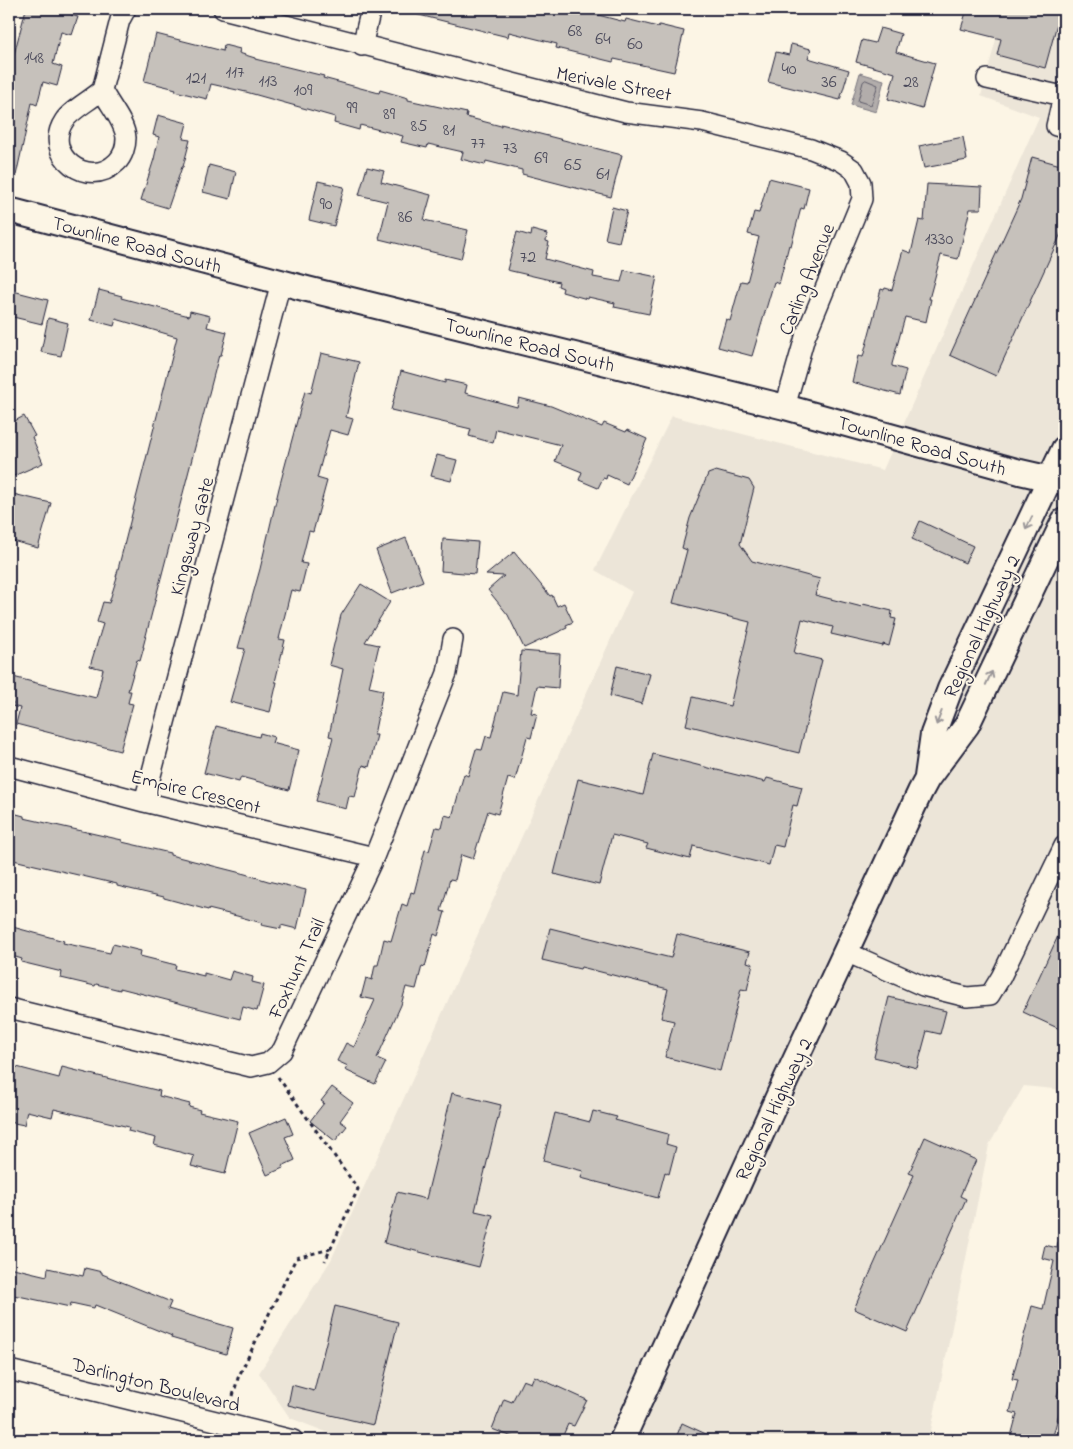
<svg xmlns="http://www.w3.org/2000/svg" width="1073" height="1449" font-family="'Indie Flower',sans-serif">
	<style>
		.built { fill: #ece5d8 }
		.water { fill: #b2adab; stroke: #78757e }
		.lines { fill: none; stroke-linecap: round; stroke-linejoin: round }
		.shore { stroke: #5c5a68; stroke-width: 1 }
		.building { fill: #c6c1bb; stroke: #22223b }
		.minor-casing { stroke: #22223b; stroke-width: 22 }
		.major-casing { stroke: #22223b; stroke-width: 28 }
		.path { stroke: #22223b; stroke-width: 3; stroke-dasharray: 4 4; stroke-linecap: butt }
		.minor { stroke: #fcf5e5; stroke-width: 19 }
		.major { stroke: #fcf5e5; stroke-width: 24 }
		.oneway { stroke: #9a9698 }
		.labels { text-anchor: middle; stroke-width: 4; stroke-linejoin: round; paint-order: stroke }
		.number-label { font-size: 18px; fill: #4b4a5b }
		.street-label { font-size: 20px; fill: #22223b; stroke: #fcf5e5 }
	</style>
	<rect width="100%" height="100%" fill="#fcf5e5"/>
	<filter id="ink" filterUnits="userSpaceOnUse"><feTurbulence type="fractalNoise" baseFrequency=".02" numOctaves="2"/><feDisplacementMap in="SourceGraphic" scale="10" xChannelSelector="R" yChannelSelector="G"/><feConvolveMatrix kernelMatrix="1 2 1 2 8 2 1 2 1" color-interpolation-filters="sRGB"/></filter>
	<g filter="url(#ink)">
		<path class="built" d="M1004,9H1064V1090L1024,1086L989,1145L929,1440H347L290,1418L259,1373L331,1260L632,592L595,570L672,416L883,470L1039,117L981,96Z"/>
		<path class="water" d="M860,73L884,80L876,112L851,105Z"/>
		<g class="lines">
			<path class="shore" d="M866,80L878,85L871,105L858,101L863,82Z"/>
		</g>
		<path class="building" d="M26,9H74L71,15L78,17L72,35L61,32L53,64L62,67L57,86L43,82L37,105L32,103L15,180L9,179V73Z
			M416,9H575L625,22L626,19L658,27L659,25L684,31L674,72L614,59L613,62L556,48L557,44L509,32L508,37L415,14Z
			M967,9H1061L1045,68L997,55L1001,39L961,29Z
			M880,28L901,34L896,52L935,63L922,109L888,99L895,73L856,62L862,40L875,43Z
			M156,34L223,51L224,45L240,49L239,53L255,58V59L324,76L323,78L379,93L380,90L408,98V100L467,113L466,117L501,126V124L622,155L611,197L522,174V170L486,161L485,165L461,159L463,152L428,144L427,148L401,142L403,136L360,125L359,130L334,123L335,117L246,92L211,84L207,99L175,91L176,89L144,81Z
			M791,44L811,49L808,58L849,70L840,100L768,82L776,52L789,55Z
			M158,115L187,123L183,139L190,140L183,167H182L168,208L141,200L154,159L159,137L153,135Z
			M963,137L967,160L924,168L919,146Z
			M1032,157L1064,166V227L996,376L950,355L1021,199Z
			M209,165L236,172L230,199L203,192Z
			M367,167L384,171L381,182L431,195L424,220L468,230L461,259L379,239L388,202L359,195Z
			M769,178L809,188L804,209L801,208L791,246L789,245L779,284L774,282L752,356L718,347L726,319L730,321L741,281L747,282L759,237L748,234L754,212L759,213Z
			M318,181L344,187L334,226L309,220Z
			M927,184L982,187L981,209H970L958,259L941,255L929,299H931L926,322L905,317L892,364V366L906,370L900,395L852,382L858,356L863,357L881,289L884,290L885,288L892,290L903,250L911,253L919,220L924,221Z
			M612,207L627,211L619,242L605,239Z
			M532,230L547,234L546,241L549,242L545,259L594,272L593,277L621,282L624,270L657,277L649,314L614,307L615,303L588,297L587,299L562,292L563,288L558,286L559,282L507,270L517,232L531,236Z
			M9,290L48,300L42,324L9,316Z
			M99,290L122,296L121,298L189,316L190,311L210,316L207,327L227,332L221,355H219L143,647H144L140,661L137,660L128,691H131L128,703L133,704L120,751L16,724L20,708L12,706L13,703L9,702V676L96,698L103,669L90,666L103,624L97,622L103,602L109,603L117,577H116L177,337L116,319L114,326L91,320Z
			M48,318L68,323L61,356L41,352Z
			M321,353L359,362L346,417L353,419L348,435L330,430L317,478L327,481L313,532L309,531L301,563L307,564L300,592L291,590L279,639L285,640L275,682H277L270,712L230,702L245,649L238,648L260,569L279,488L305,391L311,393Z
			M401,371L445,383V380L467,385L465,393L517,407L519,398L551,406L602,427L604,423L626,432L627,430L647,439L627,484L607,475L606,479L603,478L598,488L579,480L582,472L555,461L561,445L496,429L493,443L469,436L471,429L391,410Z
			M24,416L35,436L32,437L43,463L9,478V424Z
			M437,455L457,460L451,481L431,476Z
			M716,471L749,480L754,488L740,544L752,561L820,579L815,595L862,607L863,604L892,611L891,618L896,619L889,646L883,644V646L831,634L833,627L802,619L794,653L822,660L799,753L686,725L693,697L730,706L750,622L673,603L687,550L682,548L690,518L708,474Z
			M9,493L51,503L38,548L9,540Z
			M920,521L973,546L965,563L912,539Z
			M406,538L423,581L392,593L376,550Z
			M443,539L478,542L475,574L441,571Z
			M514,552L550,596L552,595L557,606L564,603L573,622L566,625L567,628L524,648L508,615L488,590L504,576L486,575Z
			M361,584L390,602L365,642L379,645L369,687L383,690L374,735H377L369,767L363,765L355,797L349,796L346,809L316,801L333,737L329,736L343,669L329,665L341,615Z
			M521,651L560,654L558,688L537,686L531,713L537,714L531,738L527,737L515,780L508,778L498,814L488,811L473,859L461,855L455,880L450,879L441,911L445,912L438,936L434,934L425,967L422,966L416,989L406,987L401,1005L377,1058L386,1062L375,1084L345,1070L348,1066L337,1061L346,1043L354,1047L375,1000L361,997L366,978L372,980L375,965H378L384,939L391,941L402,904L407,906L411,892L414,893L425,850L429,851L436,827L442,828L445,815L452,817L464,774L468,776L476,749L482,750L486,736L491,737L503,692L517,695Z
			M617,666L650,674L642,704L610,696Z
			M216,726L259,737L260,733L274,737L272,743L299,750L289,790L241,777L239,782L204,773Z
			M653,754L765,782L767,778L802,787L797,806L793,805L783,847L774,845L769,865L693,846L690,859L646,848L648,844L612,835L599,885L554,874L578,779L643,795Z
			M9,812L24,816V818L122,840V842L170,853V855L245,874L268,881L306,890L297,929L281,925V929L261,925L262,923L237,916L208,909V910L164,898V897L117,886V884L9,859Z
			M1064,923V1031L1023,1012Z
			M9,926L64,941L63,943L110,953L113,944L141,951L140,956L176,965L175,969L204,976V973L229,980L232,971L253,977L252,982L264,985L257,1011L243,1007L240,1019L120,988V990L96,984L95,986L61,978L62,972L21,962L22,959L9,955Z
			M550,928L671,958L677,934L750,952L747,962L753,964L747,990L741,989L720,1071L665,1057L674,1021L661,1018L668,989L581,967L580,969L542,960Z
			M889,997L946,1011L940,1034L927,1031L917,1068L874,1057Z
			M9,1065L59,1078L62,1067L86,1073L160,1091L159,1096L190,1104L189,1107L200,1110L199,1112L238,1121L225,1174L191,1166L194,1156L154,1145L156,1138L128,1131L129,1127L54,1109L52,1117L27,1111L24,1125L9,1122Z
			M332,1087L353,1103L340,1121L347,1126L335,1141L310,1121L324,1103L321,1101Z
			M452,1093L501,1105L475,1211L493,1215L479,1267L384,1243L397,1192L426,1199Z
			M593,1111L617,1117L615,1120L668,1134L666,1144L676,1147L669,1174L665,1172L658,1198L581,1178L583,1171L543,1161L555,1113L590,1122Z
			M286,1117L293,1134L285,1137L295,1160L282,1166L283,1168L267,1175L249,1133Z
			M925,1137L976,1160L960,1196L966,1199L907,1332L854,1309L914,1175L909,1173Z
			M1058,1242L1064,1243V1369L1057,1397L1063,1398L1052,1440H1010L1017,1414L1010,1412L1018,1380L1012,1379L1032,1306L1043,1309L1054,1261L1042,1258L1045,1245L1057,1248Z
			M9,1267L47,1276L48,1268L83,1276L85,1268L102,1272V1274L171,1302L168,1309L233,1328L226,1354L171,1338L172,1336L95,1305L94,1308L71,1303L70,1307L9,1294Z
			M335,1306L398,1322L373,1425L288,1405L292,1385L314,1391Z
			M534,1376L587,1400L574,1426L568,1424L561,1440H520L492,1429L504,1399L512,1402L523,1380L531,1383Z
			M682,1423L719,1440H675Z"/>
		<g class="lines">
			<defs>
				<path id="minor" d="M223,9L626,112L702,122L811,149L841,161L854,170L861,183L862,199L805,337L785,407
					M362,46L371,9
					M987,79L1063,96
					M102,90C109,105 125,122 126,138C126,146 123,156 117,162C88,191 42,154 64,121C71,110 91,100 102,90Z
					M102,90L120,20L126,9
					M1064,92L1056,126L1064,128
					M9,766L144,802L374,857
					M144,802L281,282
					M846,952L923,986L967,997L990,995L1001,977L1064,846
					M9,1008L251,1067L268,1063L282,1051L374,857L447,673L453,639
					M9,1370L293,1440"/>
				<path id="major" d="M9,210L307,289L785,407L1020,472L1064,482
					M927,777L933,734L950,689L1064,449
					M622,1440L778,1097L920,792L927,779L967,725L1064,521"/>
			</defs>
			<use href="#minor" class="minor-casing"/>
			<use href="#major" class="major-casing"/>
			<path class="path" d="M278,1077L358,1189L325,1261
				M233,1396L238,1378L296,1258L330,1249"/>
			<use href="#minor" class="minor"/>
			<use href="#major" class="major"/>
		</g>
		<defs><path id="oneway-shaft" d="M-6 0H5M1.5-3L5.5 0L1.5 3" fill="none" stroke-width="1.6" stroke-linecap="round" stroke-linejoin="round" transform="scale(1.25)"/></defs>
		<g class="oneway">
			<use href="#oneway-shaft" transform="translate(1029 523) rotate(115)"/>
			<use href="#oneway-shaft" transform="translate(989 678) rotate(-65)"/>
			<use href="#oneway-shaft" transform="translate(939 718) rotate(111)"/>
		</g>
	</g>
	<g class="labels">
		<g class="number-label">
			<text x="575" y="36">68</text>
			<text x="603" y="44">64</text>
			<text x="635" y="49">60</text>
			<text x="34" y="63">148</text>
			<text x="789" y="74">40</text>
			<text x="235" y="77">117</text>
			<text x="196" y="83">121</text>
			<text x="268" y="86">113</text>
			<text x="829" y="87">36</text>
			<text x="911" y="87">28</text>
			<text x="303" y="95">109</text>
			<text x="352" y="113">99</text>
			<text x="389" y="119">89</text>
			<text x="419" y="131">85</text>
			<text x="449" y="135">81</text>
			<text x="478" y="148">77</text>
			<text x="510" y="153">73</text>
			<text x="541" y="163">69</text>
			<text x="573" y="170">65</text>
			<text x="603" y="179">61</text>
			<text x="326" y="209">90</text>
			<text x="405" y="222">86</text>
			<text x="939" y="244">1330</text>
			<text x="528" y="262">72</text>
		</g>
		<g class="street-label">
			<text transform="translate(614 83) rotate(11)" y="7">Merivale Street</text>
			<text transform="translate(137 244) rotate(15)" y="7">Townline Road South</text>
			<text transform="translate(806 279) rotate(-68)" y="7">Carling Avenue</text>
			<text transform="translate(530 344) rotate(14)" y="7">Townline Road South</text>
			<text transform="translate(922 445) rotate(16)" y="7">Townline Road South</text>
			<text transform="translate(191 536) rotate(-75)" y="7">Kingsway Gate</text>
			<text transform="translate(981 626) rotate(-65)" y="7">Regional Highway 2</text>
			<text transform="translate(196 791) rotate(14)" y="7">Empire Crescent</text>
			<text transform="translate(296 968) rotate(-65)" y="7">Foxhunt Trail</text>
			<text transform="translate(773 1109) rotate(-65)" y="7">Regional Highway 2</text>
			<text transform="translate(156 1384) rotate(14)" y="7">Darlington Boulevard</text>
		</g>
	</g>
	<rect width="1073" height="1449" fill="none" stroke="#fcf5e5" stroke-width="30"/>
	<rect x="15" y="15" width="1043" height="1419" fill="none" stroke="#22223b" stroke-width="2" filter="url(#ink)"/>
</svg>
